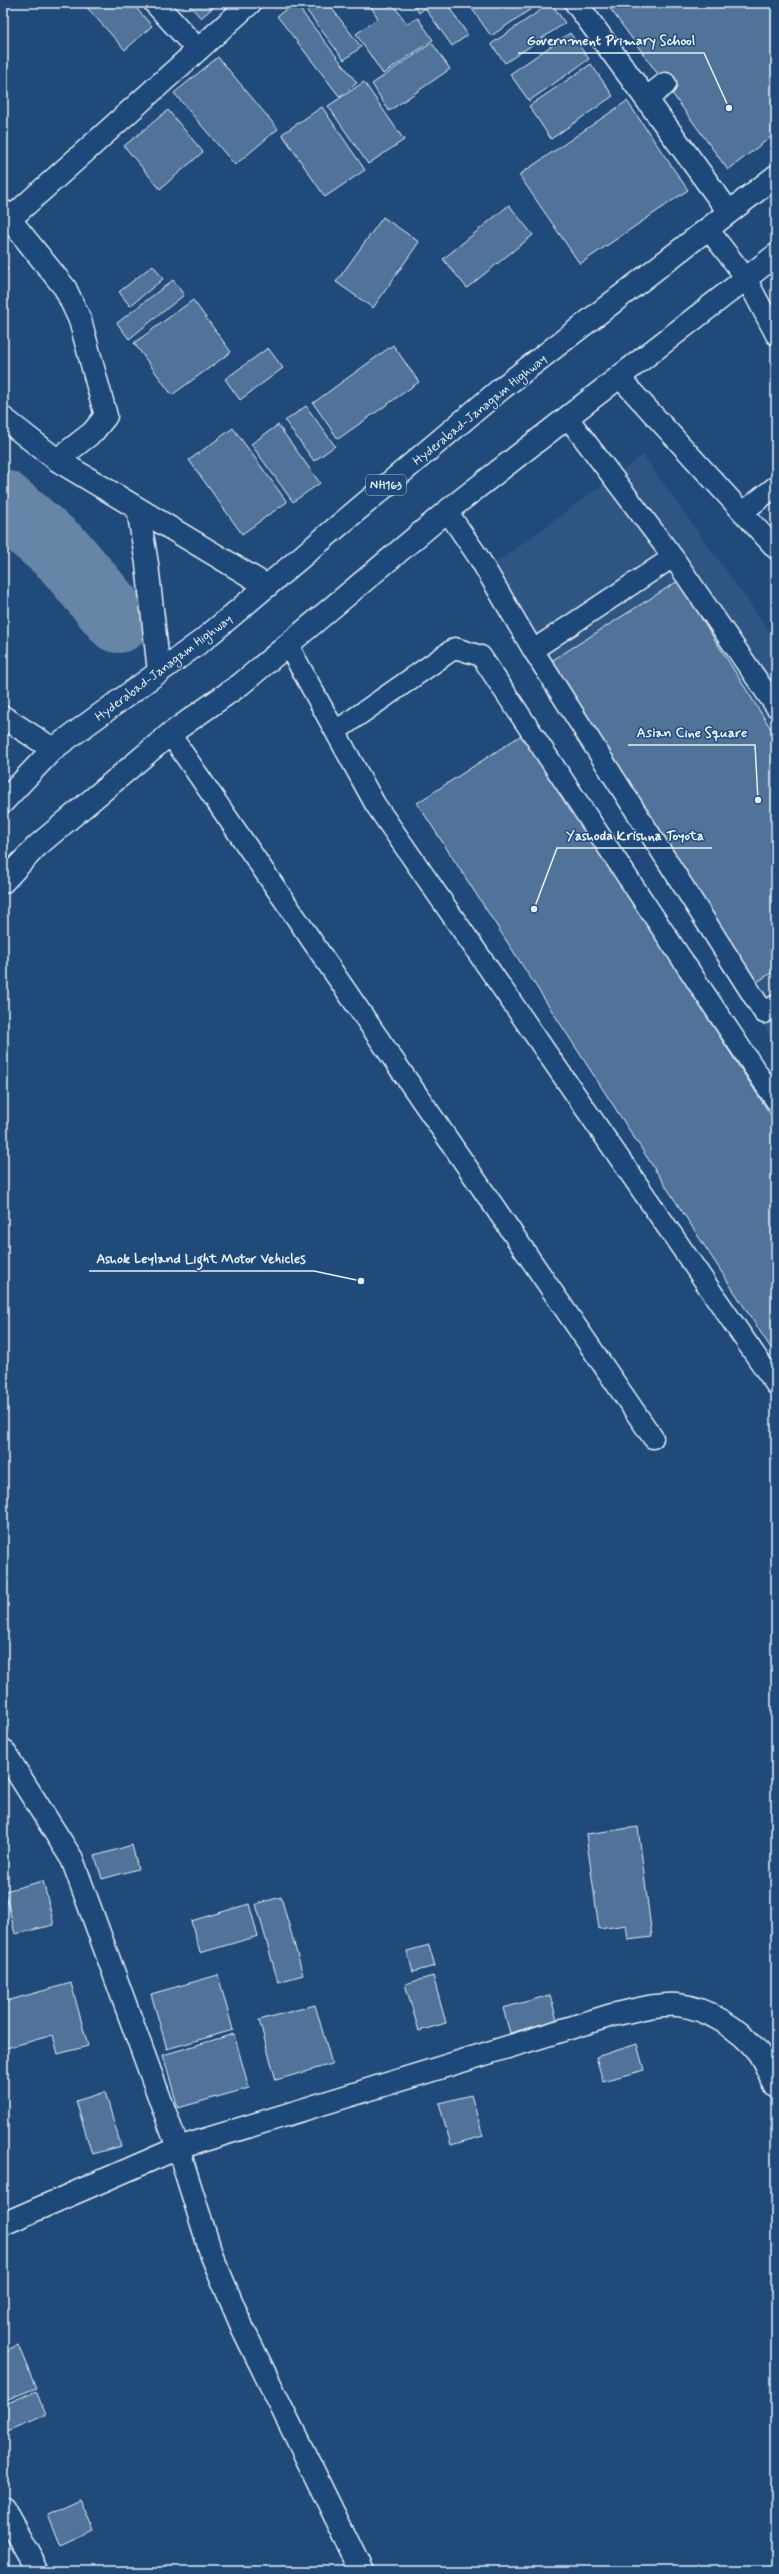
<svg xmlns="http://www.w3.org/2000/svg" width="779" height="2574" font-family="Mynerve,sans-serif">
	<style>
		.built { fill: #2e5683 }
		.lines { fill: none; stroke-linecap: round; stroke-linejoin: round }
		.river { stroke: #6685a7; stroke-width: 66 }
		.building { fill: #517399; stroke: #e8f1f8 }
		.service-casing { stroke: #e8f1f8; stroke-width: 23 }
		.minor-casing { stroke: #e8f1f8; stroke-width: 25 }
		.trunk-casing { stroke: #e8f1f8; stroke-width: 25 }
		.service { stroke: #1f4a7a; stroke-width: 20 }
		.minor { stroke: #1f4a7a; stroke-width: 22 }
		.trunk { stroke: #1f4a7a; stroke-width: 22 }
		.labels { text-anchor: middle; stroke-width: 3; stroke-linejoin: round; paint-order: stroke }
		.shield { fill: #1f4a7a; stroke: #acbfd2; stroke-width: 1 }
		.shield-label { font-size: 12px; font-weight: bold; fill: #e8f1f8 }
		.street-label { font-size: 13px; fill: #e8f1f8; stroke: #1f4a7a }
		.leader { fill: none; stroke: #e8f1f8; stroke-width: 1.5 }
		.callout-dot { fill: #e8f1f8; stroke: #1f4a7a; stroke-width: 1.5 }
		.callout-label { font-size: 14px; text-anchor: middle; font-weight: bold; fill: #e8f1f8; stroke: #1f4a7a; stroke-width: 3; stroke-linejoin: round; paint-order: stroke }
	</style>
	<rect width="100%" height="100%" fill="#1f4a7a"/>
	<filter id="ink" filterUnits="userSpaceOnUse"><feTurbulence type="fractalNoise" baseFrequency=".025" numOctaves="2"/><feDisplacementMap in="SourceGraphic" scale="8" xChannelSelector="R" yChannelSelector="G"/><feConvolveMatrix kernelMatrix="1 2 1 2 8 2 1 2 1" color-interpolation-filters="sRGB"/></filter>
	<g filter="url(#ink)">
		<path class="built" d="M643,455L776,640V1045L477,577Z"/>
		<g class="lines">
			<path class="river" d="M3,503L64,555L118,620"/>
		</g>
		<path class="building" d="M83,3H132L152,26L125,50Z
			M187,3H218L201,18Z
			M295,3L357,83L340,97L277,16Z
			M301,3H328L361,47L344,60Z
			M392,3L407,24L418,18L433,40L383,74L356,34L378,18L369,4Z
			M412,3H446L468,35L452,46L425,8L419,13Z
			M468,3H540L491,36Z
			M551,3L565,23L505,63L491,44Z
			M606,3H776V133L728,170Z
			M570,33L589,59L529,101L510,74Z
			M432,43L450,69L389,111L372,84Z
			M218,57L278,129L235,165L174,93Z
			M591,64L613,96L551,139L529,106Z
			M364,82L404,140L368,164L328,106Z
			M627,101L688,190L580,264L519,175Z
			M322,107L365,170L325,197L282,134Z
			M168,110L203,152L160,189L124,146Z
			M509,205L533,235L467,288L443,259Z
			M383,217L419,242L373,308L336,282Z
			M3,264L8,269L3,273Z
			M153,265L163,279L130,306L119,292Z
			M173,280L184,295L129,339L117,323Z
			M193,300L231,352L172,395L134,343Z
			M393,345L419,382L338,439L313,403Z
			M268,348L283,368L240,400L225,379Z
			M306,406L335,446L314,461L285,421Z
			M278,425L320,483L293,502L251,444Z
			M233,428L287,502L242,534L189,460Z
			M678,581L776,737V970L749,987L545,665Z
			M523,734L776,1123V1356L417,803Z
			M638,1827L652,1937L628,1940L626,1925L599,1929L586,1834Z
			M132,1845L138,1869L102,1879L95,1856Z
			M3,1856L6,1868L3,1869Z
			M43,1881L54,1925L15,1934L5,1891Z
			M281,1897L303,1975L278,1982L256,1904Z
			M249,1904L258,1936L200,1953L191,1921Z
			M429,1945L435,1966L413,1972L407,1951Z
			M218,1975L233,2030L167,2049L151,1994Z
			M433,1976L446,2023L419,2031L405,1984Z
			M71,1983L88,2046L58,2054L53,2035L3,2049V2002Z
			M550,1995L557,2020L510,2033L503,2008Z
			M315,2005L332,2064L276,2080L259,2020Z
			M234,2034L249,2088L178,2108L163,2055Z
			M637,2044L644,2070L603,2081L596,2057Z
			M105,2092L121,2146L92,2154L76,2101Z
			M471,2095L483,2136L451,2145L439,2103Z
			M18,2345L36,2388L3,2401V2352Z
			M36,2391L46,2415L3,2433V2405Z
			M80,2499L94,2531L61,2546L48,2514Z"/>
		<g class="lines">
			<defs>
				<path id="service" d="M708,229L746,278L776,335
					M619,377L776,549
					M447,511L479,558L533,650L673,557L568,418
					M743,512L776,486
					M673,557L776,707
					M288,645L375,804L776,1385
					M533,650L764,1013L776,1005
					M336,731L455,648L481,656L776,1101
					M170,734L653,1438"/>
				<path id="minor" d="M155,3L198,50
					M576,3L729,212
					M646,99L665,84
					M3,211L65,288L80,320L106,416L93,432L57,460
					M10,219L250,3
					M3,418L57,460L267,586
					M138,509L147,564L159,672
					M3,717L53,749
					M3,1750L72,1859L178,2148L212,2256L243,2329L362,2571
					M3,2224L178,2148L612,2015C633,2011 657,2003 678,2005C707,2008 740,2029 758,2052C765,2062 770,2076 776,2087
					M3,2509L38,2571"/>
				<path id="trunk" d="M3,802L53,749L203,640L502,388L776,176
					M3,882L37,846L170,734L241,684L447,511L776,255"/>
			</defs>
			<use href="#service" class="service-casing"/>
			<use href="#minor" class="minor-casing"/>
			<use href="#trunk" class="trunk-casing"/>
			<use href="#service" class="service"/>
			<use href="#minor" class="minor"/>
			<use href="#trunk" class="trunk"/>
		</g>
	</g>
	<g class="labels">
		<rect class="shield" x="366" y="475" width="40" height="20" rx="3"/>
		<g class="shield-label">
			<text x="386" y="489">NH163</text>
		</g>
		<g class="street-label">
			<text transform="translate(479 409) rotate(-39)" y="5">Hyderabad-Janagam Highway</text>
			<text transform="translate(163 667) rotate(-37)" y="5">Hyderabad-Janagam Highway</text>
		</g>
	</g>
	<path class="leader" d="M729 108L704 53H518M758 800L755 745H628M534 909L557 848H712M361 1281L314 1271H89"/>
	<g class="callout-dot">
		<circle cx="729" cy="108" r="4"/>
		<circle cx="758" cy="800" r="4"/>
		<circle cx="534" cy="909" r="4"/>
		<circle cx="361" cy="1281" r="4"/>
	</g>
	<g class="callout-label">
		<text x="611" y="45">Government Primary School</text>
		<text x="692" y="737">Asian Cine Square</text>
		<text x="635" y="840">Yashoda Krishna Toyota</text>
		<text x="201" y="1263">Ashok Leyland Light Motor Vehicles</text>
	</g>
	<rect width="779" height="2574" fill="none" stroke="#1f4a7a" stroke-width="16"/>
	<rect x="8" y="8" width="763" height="2558" fill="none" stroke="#e8f1f8" stroke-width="1.5" filter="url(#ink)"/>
</svg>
